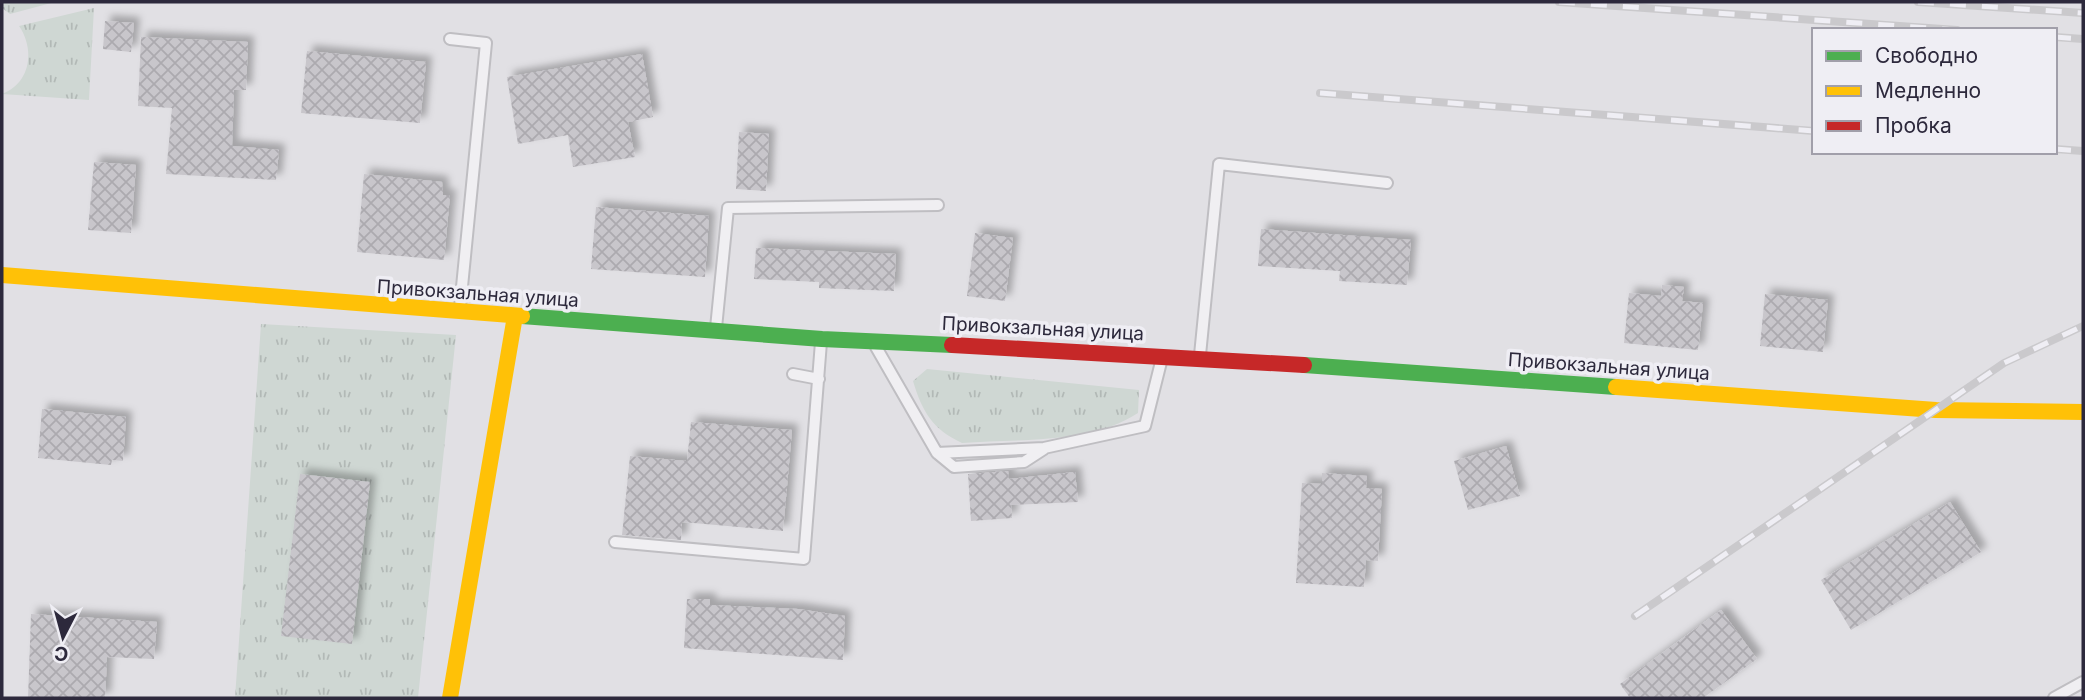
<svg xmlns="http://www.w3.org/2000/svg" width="2085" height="700" font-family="Inter,sans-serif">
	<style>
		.grass { fill: url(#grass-tufts) }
		.building { fill: url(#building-cross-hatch); filter: url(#shadow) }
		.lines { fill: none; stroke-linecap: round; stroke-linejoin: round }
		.lane-casing { stroke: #bfbec2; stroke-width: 14 }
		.lane { stroke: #f0eff2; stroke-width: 10 }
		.fast { stroke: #4caf50; stroke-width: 16 }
		.slow { stroke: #ffc107; stroke-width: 16 }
		.jam { stroke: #c62828; stroke-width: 16 }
		.rail-casing { stroke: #cac9cc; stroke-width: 8 }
		.rail { stroke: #efeef4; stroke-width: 5; stroke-dasharray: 16; stroke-linecap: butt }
		.labels { text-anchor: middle; stroke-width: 7; stroke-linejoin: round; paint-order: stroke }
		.street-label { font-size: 19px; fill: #2d293c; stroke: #efeef4 }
	</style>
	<defs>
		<pattern id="grass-tufts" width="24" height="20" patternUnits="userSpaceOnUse" patternTransform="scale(1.75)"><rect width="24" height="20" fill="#cfd7d3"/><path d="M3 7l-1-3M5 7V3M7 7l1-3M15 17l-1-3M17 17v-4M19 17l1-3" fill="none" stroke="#b2b9b6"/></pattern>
		<pattern id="building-cross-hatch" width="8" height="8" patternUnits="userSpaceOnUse" patternTransform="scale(1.75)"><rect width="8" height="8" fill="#c8c6cb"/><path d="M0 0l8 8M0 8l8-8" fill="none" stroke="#acaaaf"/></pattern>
		<filter id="shadow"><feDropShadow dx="6" dy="-6" stdDeviation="3.5" flood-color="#0004"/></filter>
	</defs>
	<rect width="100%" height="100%" fill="#e1e0e4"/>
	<path class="grass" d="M2,2H55L10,14L2,8Z
		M94,8L89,100L2,94C31,83 35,49 19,26Z
		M261,324L456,335L418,698H235Z
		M927,369L1139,390L1138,413C1091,444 1017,439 962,443C932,429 922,411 913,381Z"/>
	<path class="building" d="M105,21L134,23L131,52L103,49Z
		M141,37L248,42L246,90H234L232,146L279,150L276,180L166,174L172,108L138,106Z
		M307,51L426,62L420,123L301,113Z
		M642,54L653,117L628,122L635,157L573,167L568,135L518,144L507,77Z
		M739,132L769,134L766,191L736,189Z
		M94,162L136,165L131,233L88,230Z
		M364,174L442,182L443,195H450L444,260L357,252Z
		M596,207L709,216L705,277L591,269Z
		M1261,229L1411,240L1407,285L1339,281L1340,271L1258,266Z
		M975,233L1013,238L1005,301L967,296Z
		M756,248L896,254L894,291L819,288V282L754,279Z
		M1662,285L1684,287L1682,301L1703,303L1698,350L1624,343L1629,293L1661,296Z
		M1765,294L1828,300L1823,352L1760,346Z
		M42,409L126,417L123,461L112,460L111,465L38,458Z
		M691,422L792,430L783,531L682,522L681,540L622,535L630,456L687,461Z
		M1506,446L1520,496L1468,510L1454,461Z
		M1008,471L1009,479L1075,472L1078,502L1011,505L1012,518L971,521L968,474Z
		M1322,473L1367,476L1366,488L1382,489L1378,561L1366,560L1364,587L1296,583L1302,483L1322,484Z
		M300,474L370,482L352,644L281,636Z
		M1950,502L1981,552L1851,630L1821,580Z
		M687,599H710V605L798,609L845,616L843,660L684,648Z
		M1721,610L1757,659L1703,698H1630L1620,684Z
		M31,614L157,622L154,659L107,657L105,698H28Z"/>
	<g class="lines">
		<defs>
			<path id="lane" d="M450,39L486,43L460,307
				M716,328L728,208L938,205
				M876,347L937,453L1044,448L1145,426L1162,358
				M1200,355L1219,164L1387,183
				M793,374L819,379
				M937,453L954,467L1024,462L1044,449
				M615,542L804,559L821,342
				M2054,698L2083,682"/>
		</defs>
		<use href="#lane" class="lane-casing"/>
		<use href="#lane" class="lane"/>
		<path class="fast" d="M522,316L822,339L952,345
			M1304,365L1616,387"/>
		<path class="slow" d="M2,275L522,316
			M1616,387L1936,410L2083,412
			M450,698L515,316"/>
		<path class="jam" d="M952,345L1304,365"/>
		<defs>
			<path id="rail" d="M1559,2L1957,30
				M1918,2L2083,13
				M2055,37L2083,39
				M1320,93L1814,131
				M2055,149L2083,151
				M1635,616L2004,363L2083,326"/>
		</defs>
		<use href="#rail" class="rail-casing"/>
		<use href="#rail" class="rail"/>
	</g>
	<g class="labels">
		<g class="street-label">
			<text transform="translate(478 293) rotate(4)" y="7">Привокзальная улица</text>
			<text transform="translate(1043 328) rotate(3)" y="7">Привокзальная улица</text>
			<text transform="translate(1609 366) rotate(4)" y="7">Привокзальная улица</text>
		</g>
	</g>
	<rect width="2085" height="700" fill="none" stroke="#2d293c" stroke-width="7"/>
	<rect x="1812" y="28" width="245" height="126" fill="#efeef4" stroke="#a19faa" stroke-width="2"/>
	<rect x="1826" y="51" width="35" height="10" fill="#4caf50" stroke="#a19faa" stroke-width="2"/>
	<text x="1875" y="63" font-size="21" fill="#2d293c">Свободно</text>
	<rect x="1826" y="86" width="35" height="10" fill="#ffc107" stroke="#a19faa" stroke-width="2"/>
	<text x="1875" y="98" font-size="21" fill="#2d293c">Медленно</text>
	<rect x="1826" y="121" width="35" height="10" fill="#c62828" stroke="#a19faa" stroke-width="2"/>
	<text x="1875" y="133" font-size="21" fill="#2d293c">Пробка</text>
	<g transform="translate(63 637) rotate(186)" stroke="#efeef4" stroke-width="5" paint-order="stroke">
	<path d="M0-5L12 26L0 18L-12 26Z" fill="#2d293c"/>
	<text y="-10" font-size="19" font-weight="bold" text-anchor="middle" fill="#2d293c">С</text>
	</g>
</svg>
